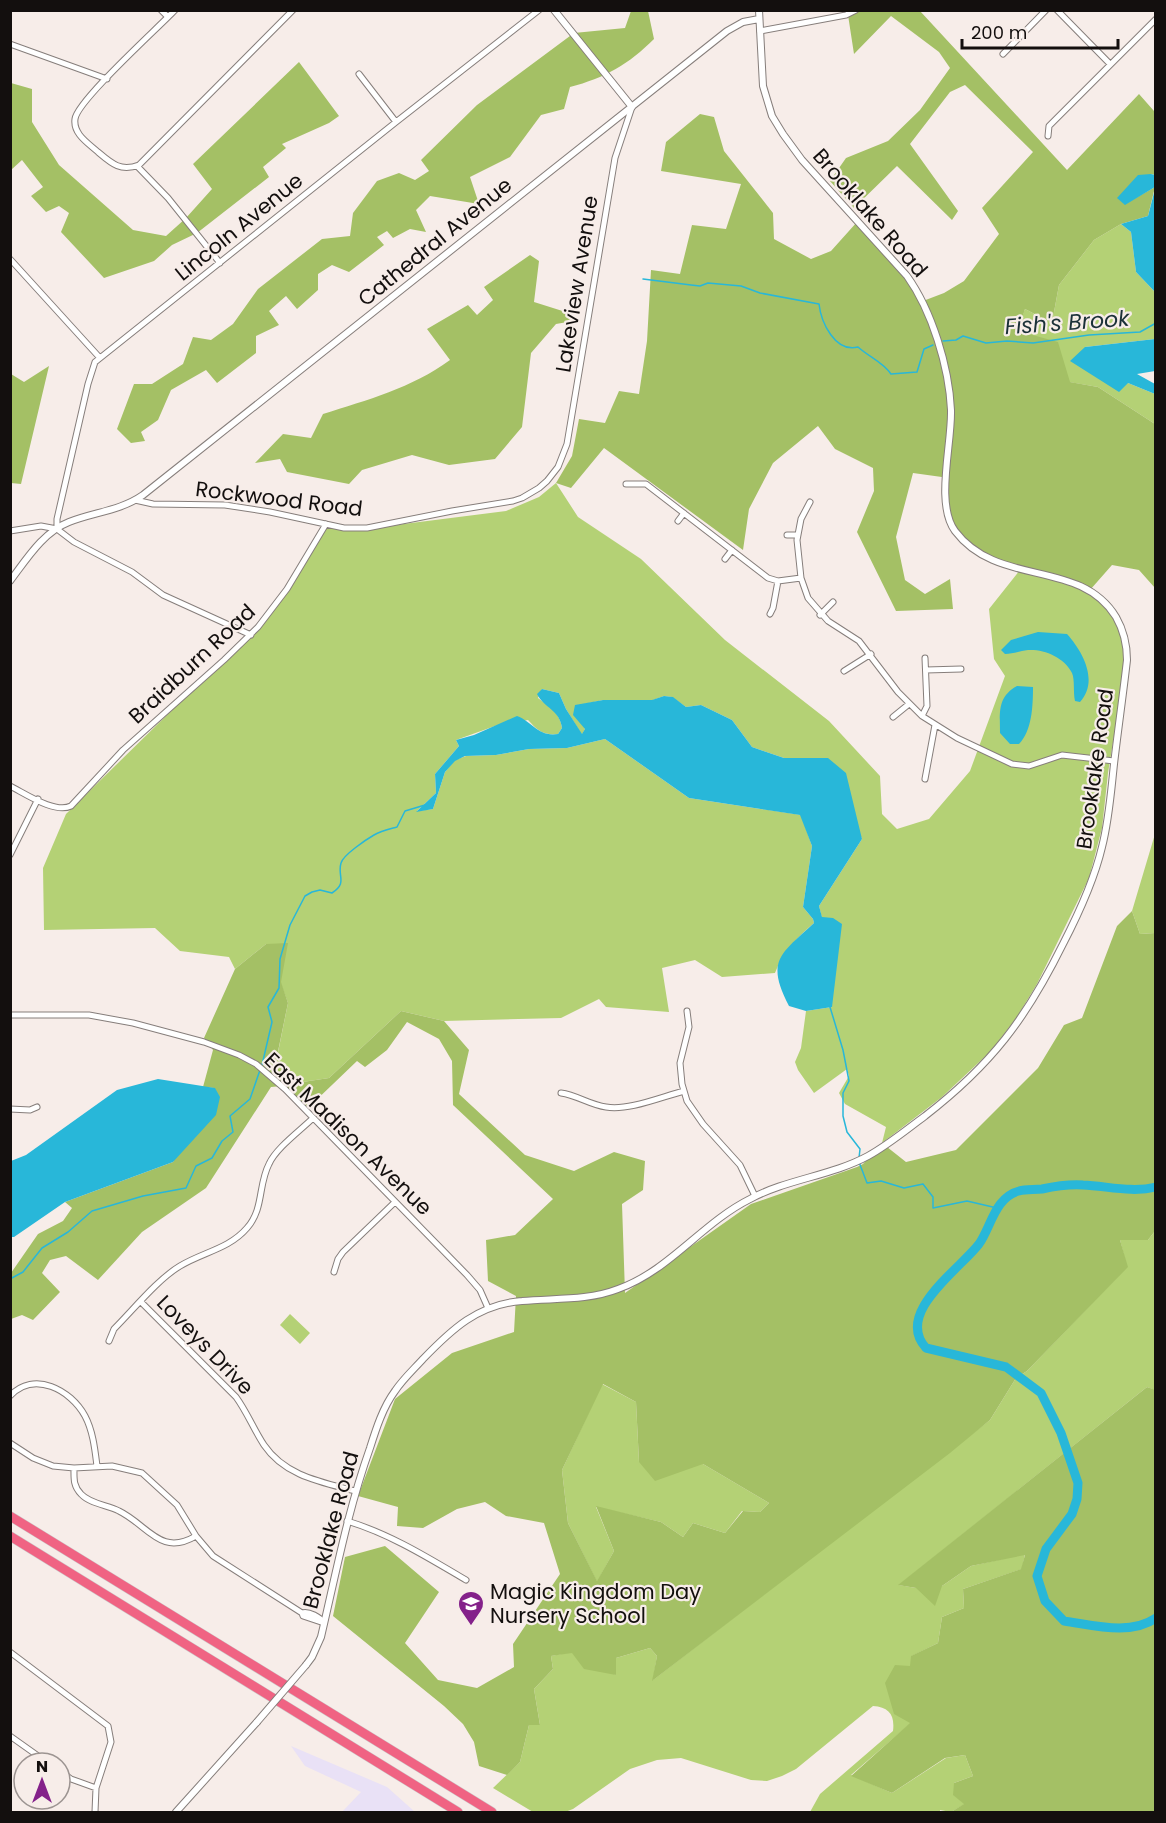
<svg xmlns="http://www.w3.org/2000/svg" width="1166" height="1823" font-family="Poppins,sans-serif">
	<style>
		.industrial { fill: #e9e1f6 }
		.green { fill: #b4d175 }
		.forest { fill: #a4c065; fill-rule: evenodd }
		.water { fill: #28b7d9 }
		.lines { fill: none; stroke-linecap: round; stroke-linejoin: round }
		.stream { stroke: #28b7d9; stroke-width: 1.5 }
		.river { stroke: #28b7d9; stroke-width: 9 }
		.minor-casing { stroke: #867e7b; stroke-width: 7 }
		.tertiary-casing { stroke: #867e7b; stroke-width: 8 }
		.motorway-casing { stroke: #cbcaca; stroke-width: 10 }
		.minor { stroke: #fff; stroke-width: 5 }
		.tertiary { stroke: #fff; stroke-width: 6 }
		.motorway { stroke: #f06383; stroke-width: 9 }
		.tertiary-bridge-casing { stroke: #867e7b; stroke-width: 8; stroke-linecap: butt }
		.tertiary-bridge { stroke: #fff; stroke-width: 6 }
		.labels { text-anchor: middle; stroke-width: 4.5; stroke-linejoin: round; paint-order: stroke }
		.street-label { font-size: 21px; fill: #130f0e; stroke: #f7ede9 }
		.poi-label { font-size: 21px; fill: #130f0e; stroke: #f7ede9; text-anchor: start }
		.water-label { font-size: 22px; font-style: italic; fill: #1b3138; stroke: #f7ede9 }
	</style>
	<rect width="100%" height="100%" fill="#f7ede9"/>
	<path class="industrial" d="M291,1746L387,1787L415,1812H342L361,1792L305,1766Z"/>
	<path class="green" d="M1121,224L1131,232L1136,272L1155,292V339L1085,347L1128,383L1155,394V424L1098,387L1069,382L1017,331L1025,309L1052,323L1059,285L1094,240Z
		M556,483L578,517L641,559L725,640L829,721L880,776L882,814L897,829L929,819L970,771L1005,676L994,659L989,609L1020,570L1090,590L1119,622L1127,656L1108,773L1102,828L1089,878L1037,984L1017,1017L991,1051L942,1097L882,1143L886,1127L845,1104L839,1093L849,1076L847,1069L814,1093L798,1070L795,1062L801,1048L806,1011L832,1007L822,918L819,906L862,839L828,759L784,758L752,747L732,720L701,705L686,707L672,697L664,696L653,700H603L575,706L585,729L582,735L566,709L559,693L542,689L538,698C550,707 560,713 562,728L558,734C544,736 537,730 528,720L495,726L456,740L459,746L435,774L436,793L417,811L433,809L445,772L455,760L466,756L496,755L529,749L567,748L605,739L689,798L801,815L812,846L803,907L813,919L814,923C797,938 783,951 775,973L722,977L695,960L662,968L669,1012L606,1007L599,999L561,1018L444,1021L401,1011L329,1078L296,1083L275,1067L288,1003L266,944L235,969L229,957L180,951L155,928L44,930L43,868L66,814L267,617L326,524L372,528L506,511L539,497Z
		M1155,834V933L1140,934L1132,911Z
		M1155,1231V1390L1147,1387L899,1585L916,1588L942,1586L971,1566L1025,1554L1022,1569L963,1589L964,1608L942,1617L938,1643L912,1656L911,1723L851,1775L892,1793L946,1758L965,1755L973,1776L954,1783V1795L965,1804L951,1812L940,1810V1812H810L820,1794L893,1731C895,1715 889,1707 873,1706L796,1769L782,1776L767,1781L751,1780L681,1758L657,1760L630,1769L573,1809L565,1812H533L493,1788L520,1762L529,1725H540L534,1689L553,1669L551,1656L572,1652L616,1675V1658L650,1648L657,1656L653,1680L990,1420L1016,1378L1027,1371L1127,1267L1120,1240H1148Z
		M290,1314L310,1333L300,1344L280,1325Z
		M602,1384L636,1402L639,1462L703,1464L769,1503L760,1512L742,1511L725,1533L693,1523L683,1537L661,1522L596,1507L614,1551L597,1582L568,1523L562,1470Z"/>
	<path class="forest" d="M631,11H648L654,39C629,64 605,78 570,87L564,109L541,115L510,157L470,177L479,204L430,196L416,210L426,232L410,229L393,238L387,231L377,237L384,245L349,272L332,265L318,274V290L297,309L286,296L269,311L279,325L256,336V353L217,383L206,370L171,390L158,420L141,432L145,441L131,443L117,429L134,384H152L183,364L193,337L211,340L233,324L258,289L322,239L350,236L353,213L377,181L399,173L415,180L429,171L421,160L477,105L574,33L625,28Z
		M844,11H920L1067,170L1139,94L1154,111L1155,109V175L1151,174L1125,204L1155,187L1148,216L1121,224L1094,240L1059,285L1052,323L1025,309L1018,331L1058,342L1070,382L1098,387L1155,424V588L1139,570L1112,565L1090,590L1020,570L980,555L956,531L947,514L949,478L913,473L896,537L905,580L925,594L950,579L953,609L896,611L857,532L874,491L873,468L835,449L818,426L773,463L749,509L743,550L604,448L571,488L556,483L572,456L579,419L605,423L619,391L639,394L647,341L651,270L680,274L692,225L726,229L741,184L661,171L666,142L700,114L714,117L724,151L773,213L774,239L811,259L831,251L857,222L907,276L923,301L944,293L964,281L999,234L982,208L1033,152L965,85L950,92L910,144L958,211L952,220L897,166L854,208L830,181L846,158L888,141L920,110L950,68L939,52L891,16L854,54L848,15Z
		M299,62L339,116L329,123L282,144L286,148L263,167L269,177L197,233L172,245L154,261L104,278L61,232L69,213L59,206L46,212L31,196L43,187L22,160L11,170V83L32,89V122L59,165L133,230L166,236L186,218L212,189L193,164Z
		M530,255L539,261L534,302L572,314L573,321L556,324L531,353L522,427L495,459L449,465L412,455L362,470L349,484L287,472L280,459L255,463L283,434L311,438L323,414C367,400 412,388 450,360L427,329L468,305L477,315L493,300L484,287Z
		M49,366L21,484L11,483V374L24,382Z
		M1132,911L1140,934L1155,933V1231L1148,1240H1120L1128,1267L1027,1371L1016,1378L990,1420L950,1453L652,1681L657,1656L650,1648L616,1658V1675L584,1669L572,1653L551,1656L553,1669L534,1689L540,1725H529L520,1762L507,1775L479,1766L474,1742L463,1724L444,1706L333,1616L345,1557L385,1546L439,1592L405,1643L438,1680L477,1688L514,1667L513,1644L560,1574L544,1523L506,1516L485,1502L457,1509L423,1528L397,1526L398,1507L358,1496L395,1399L452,1353L514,1332L516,1296L488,1281L486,1240L515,1235L553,1199L453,1105L452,1061L439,1039L407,1022L387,1050L365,1067L357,1061L308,1108L282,1086L271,1087L206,1188L142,1232L98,1280L66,1256L50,1260L42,1273L60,1292L33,1320L22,1315L11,1319V1273L38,1234L63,1221L72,1208L65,1202L173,1162L214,1088L203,1087L213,1050L204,1038L235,969L266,944L288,943L281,982L288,1003L275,1066L296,1083L329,1078L401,1011L444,1021L469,1050L459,1094L525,1155L574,1171L614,1152L645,1161L643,1190L622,1204L625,1293L751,1204L857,1167L863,1164L882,1143L906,1162L956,1150L1038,1068L1064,1025L1082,1018L1117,926ZM603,1384L636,1402L639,1462L655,1481L703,1464L769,1503L760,1512L743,1511L725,1533L693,1523L683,1537L661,1522L596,1506L614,1551L597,1581L568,1523L562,1470Z
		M1147,1387L1156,1390L1155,1812H951L964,1804L953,1795L954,1783L973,1776L965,1755L945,1758L892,1793L851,1776L910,1723L894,1714L885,1683L895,1665L910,1666L911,1656L938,1643L942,1617L964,1608L963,1589L1021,1569L1025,1555L971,1566L942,1586L935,1606L916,1588L898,1585Z"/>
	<path class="water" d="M1151,174L1155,175V187L1125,205L1117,198L1138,175Z
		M1155,189V292L1136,272L1131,232L1121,224L1148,216Z
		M1155,339V371L1137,374L1155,384V394L1128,383L1119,392L1070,361L1085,347Z
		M1038,632L1067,634C1083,652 1099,681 1080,702L1075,701C1073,692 1075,680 1072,673C1064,657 1044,649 1028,650C1020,651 1013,654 1005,654L1001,650L1011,640Z
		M1017,686L1033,687C1033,706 1032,731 1019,744H1010L1000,733C1000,713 997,697 1017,686Z
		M542,689L559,693L566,709L582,734L585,729L573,715L575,705L603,700H652L664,696L673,697L686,707L701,705L732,720L752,747L784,758H828L846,773L862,839L819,906L822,917L833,918L842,924L832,1007L806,1011L789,1006C765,960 781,954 814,923L813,919L803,907L812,846L800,815L689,798L605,739L567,748L529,749L496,755L465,756L455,761L445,772L433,809L416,812L436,793L435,774L459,746L456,740L474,735L517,716C533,722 538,737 558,734L562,728C560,710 544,708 537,694Z
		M158,1079L215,1088L220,1097L216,1115L173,1162L65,1202L14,1237H11V1161L26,1155L117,1090Z"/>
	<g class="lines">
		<path class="stream" d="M643,279L691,285L700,286L708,283L741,286L760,293L819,304C821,322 835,353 858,347C869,357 883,362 891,374L917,372L924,349L933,345
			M943,341L956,340L963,336L986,343L1007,341L1033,343L1089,335L1140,332L1156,323
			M830,1007L843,1050L849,1081L843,1093V1116L847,1132L860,1149L859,1158
			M262,1065L272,1022L268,1007L279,988L280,959L290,925L305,896L312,892L320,890L332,893C348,883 337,876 341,863C343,855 367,839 374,835C381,831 390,829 397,827L405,811L425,805
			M859,1162L867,1183L881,1181L904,1188L923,1184L933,1197V1208L967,1201L997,1208
			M10,1279L23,1272L42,1248L68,1232L92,1211L143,1196L186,1188L196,1166L212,1158L222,1141L233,1132L230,1116L250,1099L260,1070"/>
		<path class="river" d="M1156,1187C1132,1193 1107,1186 1083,1185C1068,1184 1056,1186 1042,1189C1034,1190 1026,1189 1019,1191C995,1197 991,1227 979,1244C960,1269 894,1313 926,1348L1006,1367L1041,1393L1061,1433L1078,1483L1077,1499L1072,1514L1046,1549L1037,1576L1045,1601L1064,1621C1093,1625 1130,1636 1156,1618"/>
		<defs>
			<path id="minor" d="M161,10L168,17
				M175,10C158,28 77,101 75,119C73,134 88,143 98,152C111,163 120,172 139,165L293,10
				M1057,10L1110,64
				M760,31L846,15L856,10
				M10,44L107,79
				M1003,54L1046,10
				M359,74L396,122
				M1048,136L1049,126L1156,19
				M137,166L168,198L220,263
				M10,259L100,358
				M626,484H646L768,578L778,581L801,578
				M135,500L153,504L225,505L270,512L344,528H367L452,511L513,501L522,498L539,488L547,481L558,467L567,444L615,158L632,107
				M810,502L801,519L797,540L801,578L808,598L828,621L859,641L898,692L922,716L957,738L1012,764L1029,766L1062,755L1114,761
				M678,521L684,513
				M57,529V519L88,384L95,362L396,122L539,10
				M10,531L41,526L57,529L74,542L132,572L163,595L251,635
				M787,535H797
				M725,559L732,550
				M770,614L773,608L778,581
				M820,615L833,602
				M926,670L961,669
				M844,671L871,654
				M922,716L927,706L925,658
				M893,717L909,704
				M925,779L935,725
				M10,786C26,794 55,814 71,806L123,750L224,660L258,627L287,589L326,524
				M10,855L38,799
				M687,1011L689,1027L680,1063L682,1084L687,1101L703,1124L740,1165L755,1196
				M10,1015H89L133,1023L204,1042L239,1055L256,1064L285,1089L467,1275L480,1290L488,1308
				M561,1093C577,1095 590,1105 606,1107C628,1111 661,1097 684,1091
				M10,1109L30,1110L37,1107
				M334,1272L338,1259L343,1252L395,1202
				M141,1302L236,1397C247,1412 254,1430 264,1445C285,1476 321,1482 355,1491
				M109,1341L114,1329C133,1310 158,1279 180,1266C203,1252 229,1249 247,1228C264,1209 258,1185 269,1164C276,1148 301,1130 313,1118
				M10,1396C34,1370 71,1390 85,1416C93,1431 95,1450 97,1466
				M10,1443L33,1458L53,1466L74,1468L112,1466L142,1473L177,1505L196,1536L213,1556L302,1613L303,1616L324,1623
				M74,1468C74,1478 73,1486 81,1494C90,1504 108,1505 119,1511C148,1525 160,1557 196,1536
				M347,1521C390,1534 427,1557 466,1580
				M302,1613C309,1611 320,1617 324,1623
				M10,1652L108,1726L111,1742L96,1788L95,1812
				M10,1736L48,1763
				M60,1771L71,1779L96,1788"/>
			<path id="tertiary" d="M554,10L632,107
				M10,581C26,560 43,532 69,522C94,512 120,511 143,495L727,31L743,22L759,19
				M306,1665L312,1657L321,1637C336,1573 348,1510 370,1448C376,1429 383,1407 395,1391C403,1379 413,1370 423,1359C451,1330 478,1304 522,1301C554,1298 587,1301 618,1289C669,1271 702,1223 750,1199C787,1179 831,1176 868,1156C888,1145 906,1130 925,1116C991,1065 1026,1019 1063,944C1079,913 1094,881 1102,847C1109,820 1111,792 1114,764C1118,730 1123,695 1127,660C1127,644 1124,631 1116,617C1080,558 998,588 955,531C935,504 952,444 951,410C949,367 932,311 907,276L802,160L783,134L772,116L763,86L759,10
				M176,1812L257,1722"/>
			<path id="motorway" d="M10,1516L492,1812
				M10,1536L458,1812"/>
		</defs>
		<use href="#minor" class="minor-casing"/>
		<use href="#tertiary" class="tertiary-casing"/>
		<use href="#motorway" class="motorway-casing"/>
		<use href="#minor" class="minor"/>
		<use href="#tertiary" class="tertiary"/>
		<use href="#motorway" class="motorway"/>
		<defs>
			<path id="tertiary-bridge" d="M257,1722L306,1665"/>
		</defs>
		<use href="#tertiary-bridge" class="tertiary-bridge-casing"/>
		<use href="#tertiary-bridge" class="tertiary-bridge"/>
	</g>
	<defs>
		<symbol id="school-pin" viewBox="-11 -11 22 30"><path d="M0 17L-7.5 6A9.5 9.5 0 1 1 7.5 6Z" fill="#84218a" stroke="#f7ede9"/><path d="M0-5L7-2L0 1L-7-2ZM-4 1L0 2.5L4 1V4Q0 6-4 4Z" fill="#fff"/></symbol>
	</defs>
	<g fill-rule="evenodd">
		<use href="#school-pin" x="456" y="1589" width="30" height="40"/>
	</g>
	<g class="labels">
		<g class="street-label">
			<text transform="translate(870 213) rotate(49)" y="7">Brooklake Road</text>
			<text transform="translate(239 227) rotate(-39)" y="7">Lincoln Avenue</text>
			<text transform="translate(435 242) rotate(-39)" y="7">Cathedral Avenue</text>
			<text transform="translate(577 284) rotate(-81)" y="7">Lakeview Avenue</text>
			<text transform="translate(279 499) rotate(7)" y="7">Rockwood Road</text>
			<text transform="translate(192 664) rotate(-43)" y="7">Braidburn Road</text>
			<text transform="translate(1095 769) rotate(-82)" y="7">Brooklake Road</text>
			<text transform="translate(348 1134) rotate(44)" y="7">East Madison Avenue</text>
			<text transform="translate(205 1345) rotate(46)" y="7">Loveys Drive</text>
			<text transform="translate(331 1530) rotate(-75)" y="7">Brooklake Road</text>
		</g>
		<g class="poi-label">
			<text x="490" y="1599">Magic Kingdom Day<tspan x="490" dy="24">Nursery School</tspan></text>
		</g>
		<g class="water-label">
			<text transform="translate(1067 322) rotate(-4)" y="8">Fish's Brook</text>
		</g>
	</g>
	<rect width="1166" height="1823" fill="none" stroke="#130f0e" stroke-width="24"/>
	<g transform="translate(42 1781)"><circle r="28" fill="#f7ede9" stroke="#9c9491" stroke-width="1.5"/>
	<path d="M0-4.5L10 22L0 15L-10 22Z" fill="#84218a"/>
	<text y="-9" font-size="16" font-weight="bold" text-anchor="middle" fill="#130f0e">N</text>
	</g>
	<path d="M962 39v9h156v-9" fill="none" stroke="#130f0e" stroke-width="3"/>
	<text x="971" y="39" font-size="18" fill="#130f0e" stroke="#f7ede9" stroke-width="4.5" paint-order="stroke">200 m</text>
</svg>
